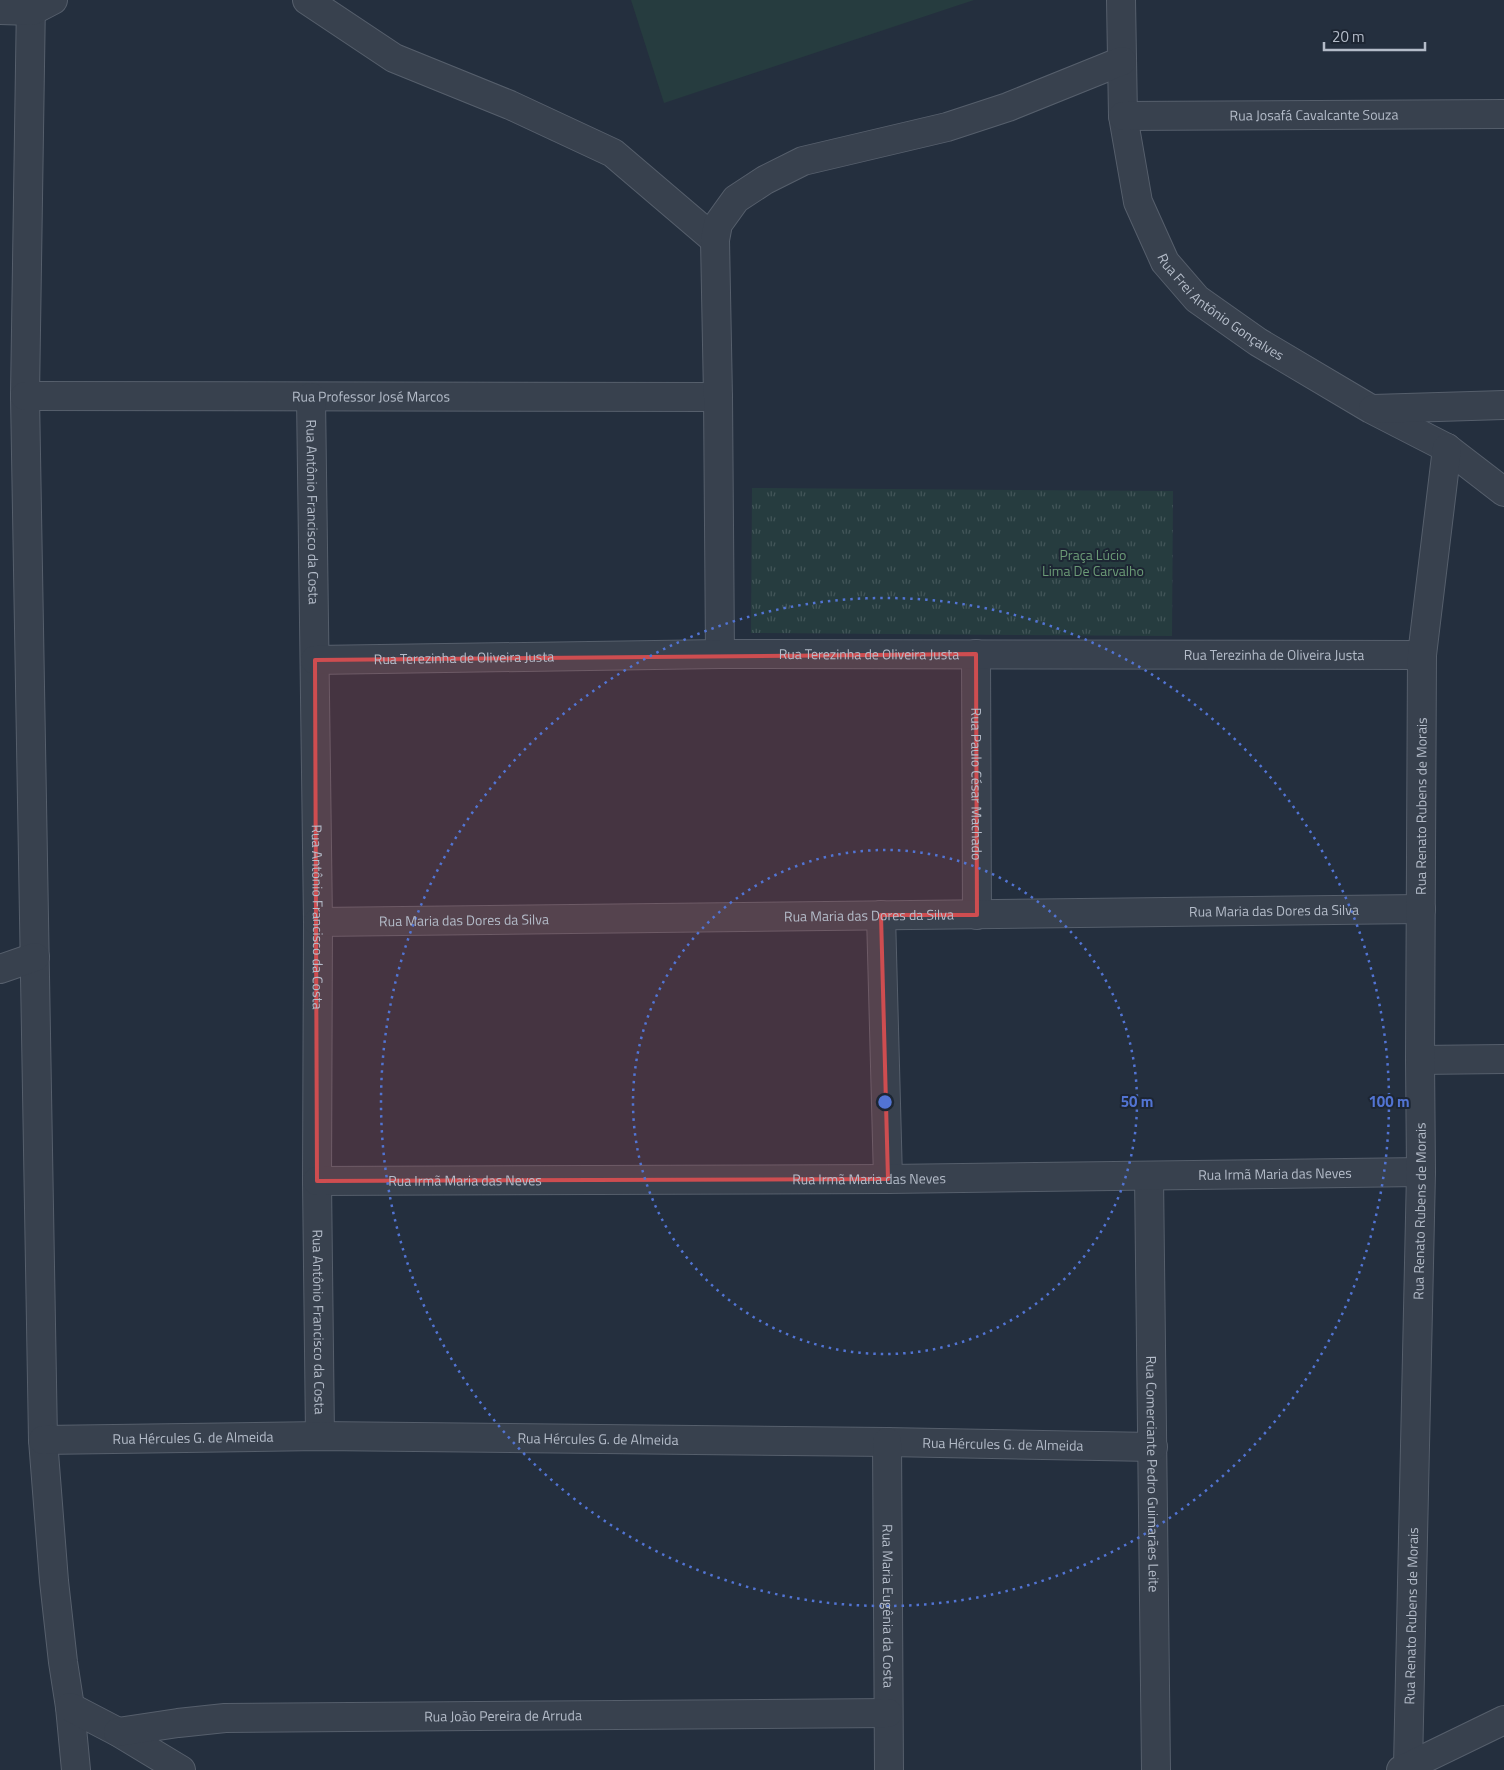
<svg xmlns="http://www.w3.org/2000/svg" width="1504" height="1770" font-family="'Titillium Web',sans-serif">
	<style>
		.park { fill: url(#park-tufts) }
		.garden { fill: #263c3f }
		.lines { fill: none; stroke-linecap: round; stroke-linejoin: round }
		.minor-casing { stroke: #565f6c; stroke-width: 30 }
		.minor { stroke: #38414e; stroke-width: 28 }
		.marked { fill: #ce4d50; fill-opacity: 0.2; stroke: #ce4d50; stroke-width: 4; stroke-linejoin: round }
		.ring { fill: none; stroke: #5274d3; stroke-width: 2.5; stroke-dasharray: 2.5 5 }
		.labels { text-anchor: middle; stroke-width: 4; stroke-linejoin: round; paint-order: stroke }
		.street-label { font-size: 14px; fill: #b4bcc9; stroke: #1d2633 }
		.park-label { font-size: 14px; fill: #6b9a76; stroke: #1d2633 }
		.centre { fill: #5274d3; stroke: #1d2633; stroke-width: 2.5 }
		.ring-label { font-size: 15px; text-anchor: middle; font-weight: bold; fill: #5274d3; stroke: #1d2633; stroke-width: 4; stroke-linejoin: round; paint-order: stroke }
	</style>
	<defs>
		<pattern id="park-tufts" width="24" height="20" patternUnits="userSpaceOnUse" patternTransform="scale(1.25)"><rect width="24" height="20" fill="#263c3f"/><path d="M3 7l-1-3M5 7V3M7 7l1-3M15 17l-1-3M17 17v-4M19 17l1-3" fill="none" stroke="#435659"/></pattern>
	</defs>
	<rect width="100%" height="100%" fill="#242f3e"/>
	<path class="park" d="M752,488L1173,491L1172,636L751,633Z"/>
	<path class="garden" d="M631,0H974L664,103Z"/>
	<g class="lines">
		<defs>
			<g id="minor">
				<path d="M31,0L25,396L43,1440L54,1581L63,1662L70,1707L76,1770"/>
				<path d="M307,0L394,58L510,105L613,153L715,240"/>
				<path id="s1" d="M1121,0L1123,116L1138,202L1165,262L1197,299L1258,342L1371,409L1447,448L1504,492"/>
				<path d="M0,10L32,11L53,0"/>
				<path id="s2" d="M1123,116L1504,114"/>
				<path id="s3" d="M25,396L718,397"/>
				<path id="s4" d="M311,397L318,922L317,1181L320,1436"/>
				<path d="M1373,409L1504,405"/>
				<path d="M720,654L718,397L715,240L718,224L736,199L765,180L803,161L947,127L1008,107L1122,61"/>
				<path id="s5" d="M976,654L977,915"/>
				<path id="s6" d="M315,660L720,654L1422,655"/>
				<path d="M881,915L888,1179"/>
				<path id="s7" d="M318,922L1421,909"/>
				<path d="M0,969L35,957"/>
				<path d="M1420,1060L1504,1059"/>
				<path id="s8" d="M1149,1176L1156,1770"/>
				<path id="s9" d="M317,1181L888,1179L1421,1172"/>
				<path id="s10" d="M43,1440L320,1436L887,1442L1153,1447"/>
				<path id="s11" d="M887,1442L889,1770"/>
				<path d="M70,1707L118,1732L181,1770"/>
				<path id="s12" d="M118,1732L178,1723L225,1718L888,1713"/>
				<path id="s13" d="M1408,1766L1421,1172L1420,1060L1422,655L1447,448"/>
				<path d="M1401,1770L1504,1720"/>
			</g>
		</defs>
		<use href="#minor" class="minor-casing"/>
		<use href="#minor" class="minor"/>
	</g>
	<path class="marked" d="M976,654L977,915H881L888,1179L317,1181L315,660Z"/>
	<g class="ring">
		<circle cx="885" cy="1102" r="252"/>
		<circle cx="885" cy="1102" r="504"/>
	</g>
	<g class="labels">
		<g class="street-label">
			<text dy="5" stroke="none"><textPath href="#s2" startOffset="191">Rua Josafá Cavalcante Souza</textPath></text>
			<text dy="5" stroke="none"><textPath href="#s1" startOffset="341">Rua Frei Antônio Gonçalves</textPath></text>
			<text dy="5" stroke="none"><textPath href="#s3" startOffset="346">Rua Professor José Marcos</textPath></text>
			<text dy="5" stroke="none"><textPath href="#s4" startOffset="115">Rua Antônio Francisco da Costa</textPath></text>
			<text dy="5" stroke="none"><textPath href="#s6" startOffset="554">Rua Terezinha de Oliveira Justa</textPath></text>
			<text dy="5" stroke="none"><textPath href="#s6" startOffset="959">Rua Terezinha de Oliveira Justa</textPath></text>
			<text dy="5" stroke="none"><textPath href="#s6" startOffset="149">Rua Terezinha de Oliveira Justa</textPath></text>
			<text dy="5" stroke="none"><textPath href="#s5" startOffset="130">Rua Paulo César Machado</textPath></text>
			<text dy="5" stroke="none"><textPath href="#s13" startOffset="960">Rua Renato Rubens de Morais</textPath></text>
			<text dy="5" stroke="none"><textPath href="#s7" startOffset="956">Rua Maria das Dores da Silva</textPath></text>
			<text dy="5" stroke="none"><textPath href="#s7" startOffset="551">Rua Maria das Dores da Silva</textPath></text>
			<text dy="5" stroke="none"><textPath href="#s4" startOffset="520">Rua Antônio Francisco da Costa</textPath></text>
			<text dy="5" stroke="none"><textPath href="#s7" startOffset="146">Rua Maria das Dores da Silva</textPath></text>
			<text dy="5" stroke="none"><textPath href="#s9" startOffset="958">Rua Irmã Maria das Neves</textPath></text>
			<text dy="5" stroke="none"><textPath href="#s9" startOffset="552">Rua Irmã Maria das Neves</textPath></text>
			<text dy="5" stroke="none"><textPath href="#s9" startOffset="148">Rua Irmã Maria das Neves</textPath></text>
			<text dy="5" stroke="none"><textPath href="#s13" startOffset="555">Rua Renato Rubens de Morais</textPath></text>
			<text dy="5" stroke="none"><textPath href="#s4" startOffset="925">Rua Antônio Francisco da Costa</textPath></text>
			<text dy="5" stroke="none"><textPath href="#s10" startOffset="150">Rua Hércules G. de Almeida</textPath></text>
			<text dy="5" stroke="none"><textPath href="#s10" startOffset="555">Rua Hércules G. de Almeida</textPath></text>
			<text dy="5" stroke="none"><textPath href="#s10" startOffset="960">Rua Hércules G. de Almeida</textPath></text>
			<text dy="5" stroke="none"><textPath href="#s8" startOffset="298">Rua Comerciante Pedro Guimarães Leite</textPath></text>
			<text dy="5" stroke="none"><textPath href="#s11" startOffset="164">Rua Maria Eugênia da Costa</textPath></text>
			<text dy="5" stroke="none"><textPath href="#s13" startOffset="150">Rua Renato Rubens de Morais</textPath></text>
			<text dy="5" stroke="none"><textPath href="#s12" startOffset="386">Rua João Pereira de Arruda</textPath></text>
		</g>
		<g class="park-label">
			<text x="1093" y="560">Praça Lúcio<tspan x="1093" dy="16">Lima De Carvalho</tspan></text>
		</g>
	</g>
	<circle cx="885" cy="1102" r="8" class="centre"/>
	<g class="ring-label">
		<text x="1137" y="1107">50 m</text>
		<text x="1389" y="1107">100 m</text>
	</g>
	<path d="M1324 42v8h101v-8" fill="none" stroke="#b4bcc9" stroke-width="2.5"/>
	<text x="1332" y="42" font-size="15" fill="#b4bcc9" stroke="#1d2633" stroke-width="4" paint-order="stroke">20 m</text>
</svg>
